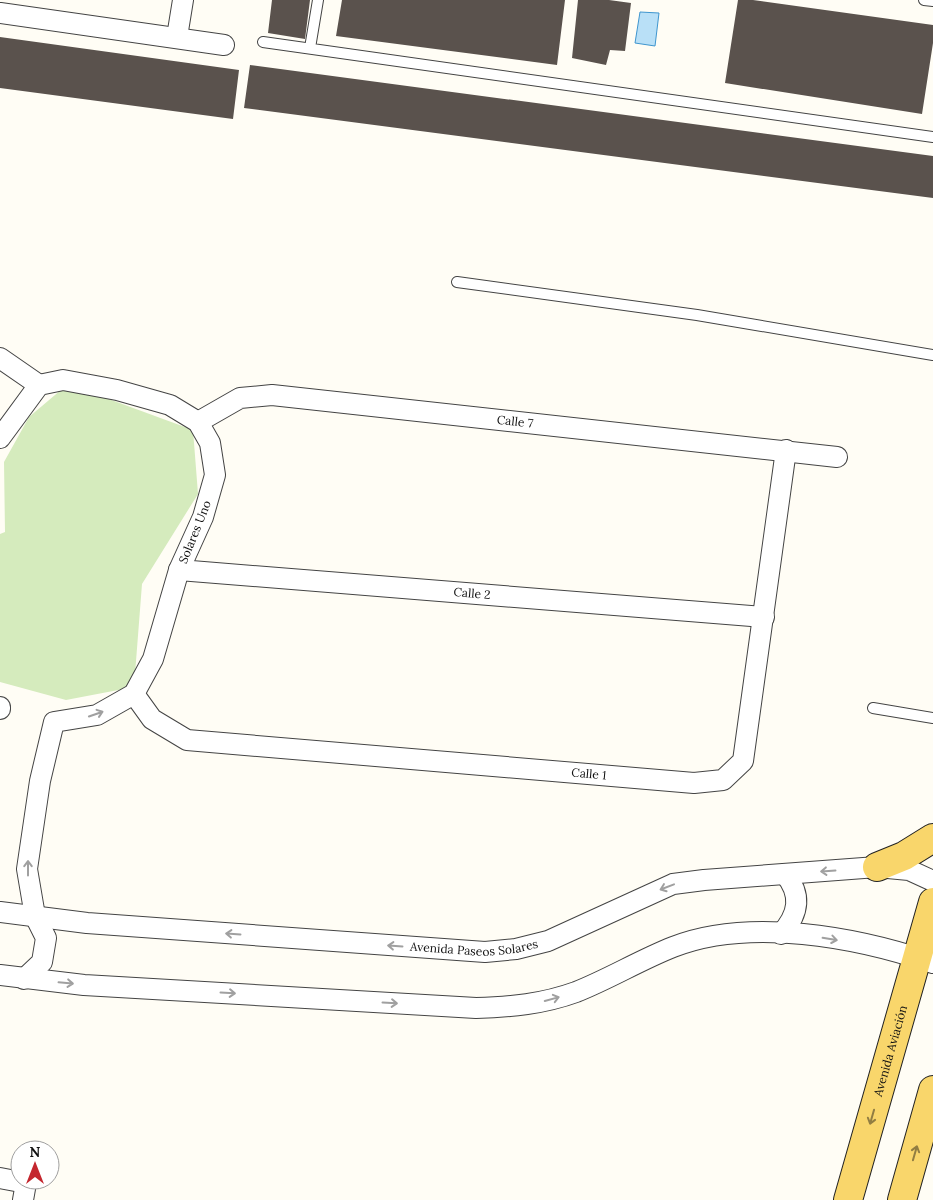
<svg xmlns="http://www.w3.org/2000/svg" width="933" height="1200" font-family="Lora,serif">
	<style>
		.green { fill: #d5ebbd }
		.water { fill: #b9e0f7; stroke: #3f96cf }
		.building { fill: #5a524d }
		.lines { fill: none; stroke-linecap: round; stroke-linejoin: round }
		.service-casing { stroke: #444; stroke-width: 12 }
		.minor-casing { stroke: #444; stroke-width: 22 }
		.primary-casing { stroke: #222; stroke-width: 30 }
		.service { stroke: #fff; stroke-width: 10 }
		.minor { stroke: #fff; stroke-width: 20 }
		.primary { stroke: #f9d66b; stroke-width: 28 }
		.oneway { stroke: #a0a0a0 }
		.oneway2 { stroke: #917d42 }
		.labels { text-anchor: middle; stroke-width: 5; stroke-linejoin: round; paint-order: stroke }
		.street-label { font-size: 12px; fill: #111; stroke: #fff }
	</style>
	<rect width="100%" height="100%" fill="#fffdf5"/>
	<path class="green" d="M68,384L193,430L198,494L142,584L134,687L66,700L0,682V534L5,532L4,462L29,417Z"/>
	<path class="water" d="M640,12L659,13L655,46L635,43Z"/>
	<path class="building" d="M272,0H310L305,39L268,33Z
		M342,0H565L557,65L336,36Z
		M578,0H609L631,3L625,51L610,50L606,65L572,58Z
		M738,0H753L933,25V43L922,114L725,83Z
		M0,37L239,70L233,119L0,88Z
		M250,65L933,156V198L244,108Z"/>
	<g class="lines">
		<defs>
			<path id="service" d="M924,0L933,1
				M263,42L933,137
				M310,48L318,0
				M457,282L697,315L933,355
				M873,708L933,718"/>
			<g id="minor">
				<path d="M0,13L224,45"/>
				<path d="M177,37L183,0"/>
				<path d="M0,358L39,385"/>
				<path id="s1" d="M198,422L240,398L272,395L837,457"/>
				<path d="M0,438L39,385L63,380L117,390L170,405L198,422L210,443L215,475L203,517L179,570L153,659L134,694L97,715L54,722L40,781L27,869L35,916L46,938L42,962L24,979"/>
				<path id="s2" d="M179,570L764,617"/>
				<path id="s3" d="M134,694L152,719L187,740L694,783L723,780L743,761L786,450"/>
				<path d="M0,707V709"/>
				<path id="s4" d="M0,912L87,923L485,952L516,949L548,941L673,884L704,880L877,867L909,870L933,881"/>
				<path d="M781,934C799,914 802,895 785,874"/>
				<path d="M0,975L84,985L476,1008C511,1007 543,1004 576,992C609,979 640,960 673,947C749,917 857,937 933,963"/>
				<path d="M0,1178L26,1183L23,1200"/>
			</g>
			<g id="primary">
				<path d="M877,867L904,856L933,838"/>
				<path id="s5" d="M848,1200L933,902"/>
				<path d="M902,1200L933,1090"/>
			</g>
		</defs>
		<use href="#service" class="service-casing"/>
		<use href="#minor" class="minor-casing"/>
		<use href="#primary" class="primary-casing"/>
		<use href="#service" class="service"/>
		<use href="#minor" class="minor"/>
		<use href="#primary" class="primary"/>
	</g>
	<defs><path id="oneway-shaft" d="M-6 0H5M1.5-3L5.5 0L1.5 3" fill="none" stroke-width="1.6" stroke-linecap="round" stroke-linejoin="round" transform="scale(1.25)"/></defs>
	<g class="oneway">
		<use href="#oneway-shaft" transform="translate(96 714) rotate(-19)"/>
		<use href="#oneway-shaft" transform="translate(28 868) rotate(-90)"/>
		<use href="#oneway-shaft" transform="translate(828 871) rotate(176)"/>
		<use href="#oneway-shaft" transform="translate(667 887) rotate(159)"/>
		<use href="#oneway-shaft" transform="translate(233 934) rotate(-176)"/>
		<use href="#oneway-shaft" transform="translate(830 939) rotate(9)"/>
		<use href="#oneway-shaft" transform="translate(395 946) rotate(-176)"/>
		<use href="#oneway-shaft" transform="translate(66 983) rotate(5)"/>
		<use href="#oneway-shaft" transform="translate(228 993) rotate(3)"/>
		<use href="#oneway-shaft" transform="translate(552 999) rotate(-15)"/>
		<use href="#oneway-shaft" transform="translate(390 1003) rotate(3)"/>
	</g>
	<g class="oneway2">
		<use href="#oneway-shaft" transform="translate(872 1117) rotate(106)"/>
		<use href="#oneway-shaft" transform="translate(915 1153) rotate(-74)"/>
	</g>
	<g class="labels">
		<g class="street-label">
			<text dy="4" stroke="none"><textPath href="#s1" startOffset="325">Calle 7</textPath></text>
			<text transform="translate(195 532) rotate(-68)" y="4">Solares Uno</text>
			<text dy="4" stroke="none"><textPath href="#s2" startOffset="294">Calle 2</textPath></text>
			<text dy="4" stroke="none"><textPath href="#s3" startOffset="475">Calle 1</textPath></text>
			<text dy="4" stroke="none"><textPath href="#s4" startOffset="476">Avenida Paseos Solares</textPath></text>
			<text dy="4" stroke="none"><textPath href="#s5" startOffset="155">Avenida Aviación</textPath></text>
		</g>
	</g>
	<g transform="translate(35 1165)"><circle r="24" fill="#ffffff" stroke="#a0a0a0"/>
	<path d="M0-4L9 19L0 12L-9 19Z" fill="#c4262e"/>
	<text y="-8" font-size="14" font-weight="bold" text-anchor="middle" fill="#111111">N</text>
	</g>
</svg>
